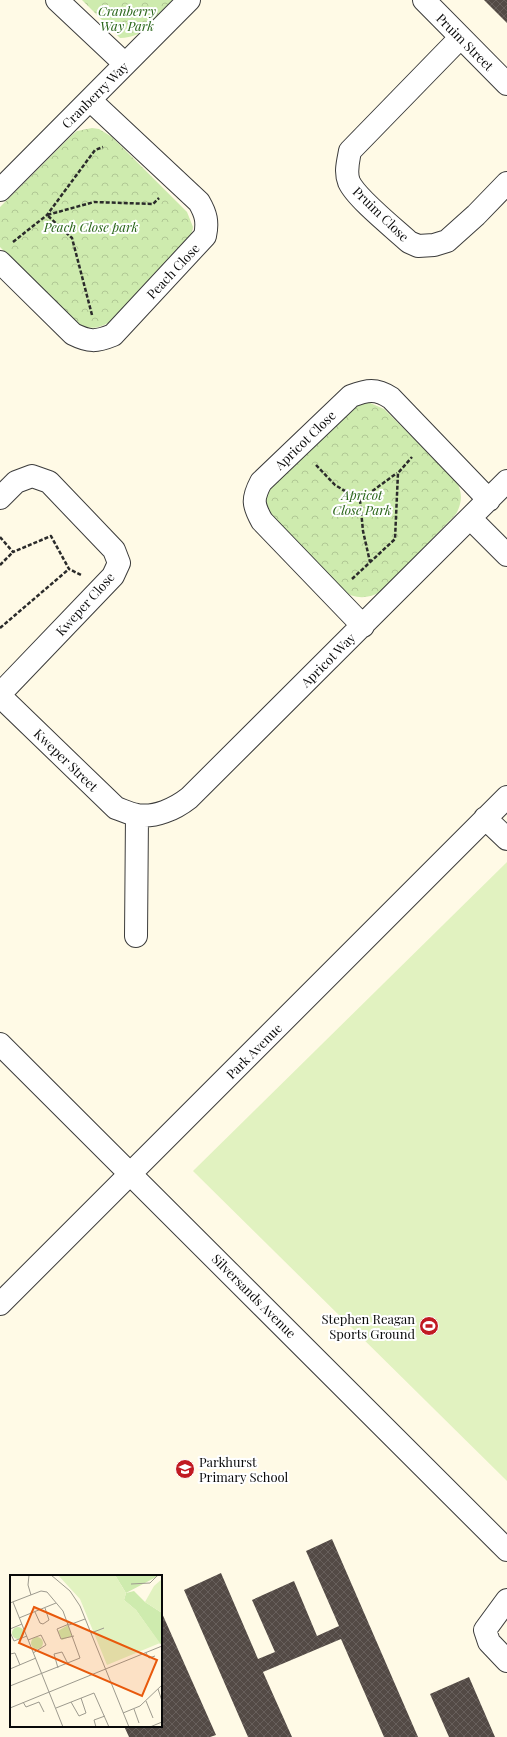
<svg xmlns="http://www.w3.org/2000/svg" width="507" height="1737" font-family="'Playfair Display',serif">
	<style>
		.park { fill: url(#park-crowns) }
		.pitch { fill: #e1f2c0 }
		.building { fill: url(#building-cross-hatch) }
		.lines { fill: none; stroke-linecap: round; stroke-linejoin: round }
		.minor-casing { stroke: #3c3c3c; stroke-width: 24 }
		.path { stroke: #2b2b2b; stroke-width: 2.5; stroke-dasharray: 4 2; stroke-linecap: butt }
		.minor { stroke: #fff; stroke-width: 22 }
		.labels { text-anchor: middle; stroke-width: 4; stroke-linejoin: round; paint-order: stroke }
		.park-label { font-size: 13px; font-style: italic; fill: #276417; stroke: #fff }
		.street-label { font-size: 13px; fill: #090909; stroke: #fff }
		.poi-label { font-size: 13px; fill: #090909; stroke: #fff; text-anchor: end }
		.inset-road { fill: none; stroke: #9d9a8e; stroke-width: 1 }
		.view { fill: #e8590c; fill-opacity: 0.15; stroke: #e8590c; stroke-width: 2 }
		.inset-edge { fill: none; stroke: #090909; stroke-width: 2 }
	</style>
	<defs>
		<pattern id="park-crowns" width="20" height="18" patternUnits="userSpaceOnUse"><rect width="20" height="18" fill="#ceebae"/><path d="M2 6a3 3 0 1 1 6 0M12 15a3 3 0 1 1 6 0" fill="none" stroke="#b0c894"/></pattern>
		<pattern id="building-cross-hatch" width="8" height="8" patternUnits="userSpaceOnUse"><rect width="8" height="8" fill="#534a45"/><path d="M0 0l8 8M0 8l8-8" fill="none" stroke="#675f5b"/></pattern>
	</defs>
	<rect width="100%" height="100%" fill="#fffae6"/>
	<path class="park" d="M82,0H175C158,17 145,38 120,38Z
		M92,128L99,129L112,137L187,212L193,227L191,235L110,322C98,329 88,330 76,323L0,247V207L71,136L77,131Z
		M368,402L384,409L452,476C462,487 464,500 456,514L382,591C368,599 355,600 342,590L270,518L265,502L266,495L270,488L358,403Z"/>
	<path class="pitch" d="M507,862V1481L193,1171Z"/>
	<path class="building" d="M484,0H507V23Z
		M332,1539L418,1737H384L341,1639L263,1672L292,1737H248L184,1590L221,1573L258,1659L275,1652L252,1600L294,1581L317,1636L339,1626L306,1551Z
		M161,1611L216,1735L210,1737H129L124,1726H161Z
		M469,1677L495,1737H449L430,1694Z"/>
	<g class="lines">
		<defs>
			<path id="minor" d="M57,0L125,64
				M424,0L507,84
				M460,38L350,151C348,162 345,172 349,182C356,198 395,229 409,242L418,246L434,245L447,241L476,215L507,183
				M0,190L189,0
				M0,262L73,334C89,342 96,342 113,335L205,236C208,222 206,214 199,202L90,100
				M0,498L16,482L32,476L49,482L114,550L119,563L113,576L0,694
				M470,518L507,555
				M363,626L262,521C253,505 252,499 261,482L351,396C367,390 376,388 391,398L489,500
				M0,696L116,808C122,810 130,814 137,815C155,818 175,809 189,798L507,481
				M485,818L507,839
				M136,936L137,815
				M0,1044L507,1550
				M0,1304L507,797
				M507,1600L485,1630L489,1642L507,1661"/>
		</defs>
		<use href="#minor" class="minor-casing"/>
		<path class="path" d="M13,242L47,215L95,150L103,147
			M92,315L72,238L47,215L94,202L153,204L159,198
			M316,465L335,485L360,500L397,473
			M360,500L363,531L370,562
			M0,537L13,552L51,536L69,569L81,575
			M0,565L13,552
			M352,579L395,539L398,473L412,457
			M0,628L69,569"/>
		<use href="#minor" class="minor"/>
	</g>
	<defs>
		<symbol id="stadium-disc" viewBox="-11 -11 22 22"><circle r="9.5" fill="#c11a22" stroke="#fff"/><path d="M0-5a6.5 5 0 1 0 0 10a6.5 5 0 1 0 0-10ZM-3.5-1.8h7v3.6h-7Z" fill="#fff"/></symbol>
		<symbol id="school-disc" viewBox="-11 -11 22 22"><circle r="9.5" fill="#c11a22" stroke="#fff"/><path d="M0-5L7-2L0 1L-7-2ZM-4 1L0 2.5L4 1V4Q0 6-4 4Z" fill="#fff"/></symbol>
	</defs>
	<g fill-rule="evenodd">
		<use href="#stadium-disc" x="418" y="1315" width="22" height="22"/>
		<use href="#school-disc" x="174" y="1458" width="22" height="22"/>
	</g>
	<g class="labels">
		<g class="park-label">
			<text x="127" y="16">Cranberry<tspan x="127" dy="15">Way Park</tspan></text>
			<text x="91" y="232">Peach Close park</text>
			<text x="362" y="500">Apricot<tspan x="362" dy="15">Close Park</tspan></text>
		</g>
		<g class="street-label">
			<text transform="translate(465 42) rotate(45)" y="5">Pruim Street</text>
			<text transform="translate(95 95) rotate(-45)" y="5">Cranberry Way</text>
			<text transform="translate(381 214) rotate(44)" y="5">Pruim Close</text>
			<text transform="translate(173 271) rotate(-47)" y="5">Peach Close</text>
			<text transform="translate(305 440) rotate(-44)" y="5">Apricot Close</text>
			<text transform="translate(85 604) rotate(-48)" y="5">Kweper Close</text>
			<text transform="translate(328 660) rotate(-45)" y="5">Apricot Way</text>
			<text transform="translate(66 760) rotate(44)" y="5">Kweper Street</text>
			<text transform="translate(254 1051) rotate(-45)" y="5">Park Avenue</text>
			<text transform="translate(254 1296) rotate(45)" y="5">Silversands Avenue</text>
		</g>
		<g class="poi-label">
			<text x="415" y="1324">Stephen Reagan<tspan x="415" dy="15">Sports Ground</tspan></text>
			<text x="199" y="1467" text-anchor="start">Parkhurst<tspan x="199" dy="15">Primary School</tspan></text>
		</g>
	</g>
	<g transform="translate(10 1575)">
		<rect width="152" height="152" fill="#fffae6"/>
		<path d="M124,16L135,27L152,38V68L150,69L126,35L114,25L116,18Z" fill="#ceebae"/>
		<path d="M105,0H150L116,18ZM58,50L62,61L52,65L48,56ZM2 58a6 6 0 1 1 12 0a6 6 0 1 1-12 0ZM21 68a6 6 0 1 1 12 0a6 6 0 1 1-12 0Z" fill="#ceebae"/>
		<path d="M48,0H105L116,18L114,25L126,35L150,68L97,90L70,24ZM152,4V38L135,27L144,11Z" fill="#e1f2c0"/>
		<path class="inset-road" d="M19,0L18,10L21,20M41,0L60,16L70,31L119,152M121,9L140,8L148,0M3,27L53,152M0,28L31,16L37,17L53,36L70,83M25,37L30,48L33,49L39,45L35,33M9,43L46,28M59,49L47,54L51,64L64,61M59,50L75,44M0,54L12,49M0,57L4,66L17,61M81,58L94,53M18,65L31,60L36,70L23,78M136,78L139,83L145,81M0,79L5,78L10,90M48,93L44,79L52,77L58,89M0,94L26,83M0,111L70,83M148,114L152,126M136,126L143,143M13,127L16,132L29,127L34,137M61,127L69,141L76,138L71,123M0,133L152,71M46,133L84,118L99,152M124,134L129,148M113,138L130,131L152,110M86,152L84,145L95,141M140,152L152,147"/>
		<path class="view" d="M24,32L147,85L132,121L9,68Z"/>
		<rect width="152" height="152" class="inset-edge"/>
	</g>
</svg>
